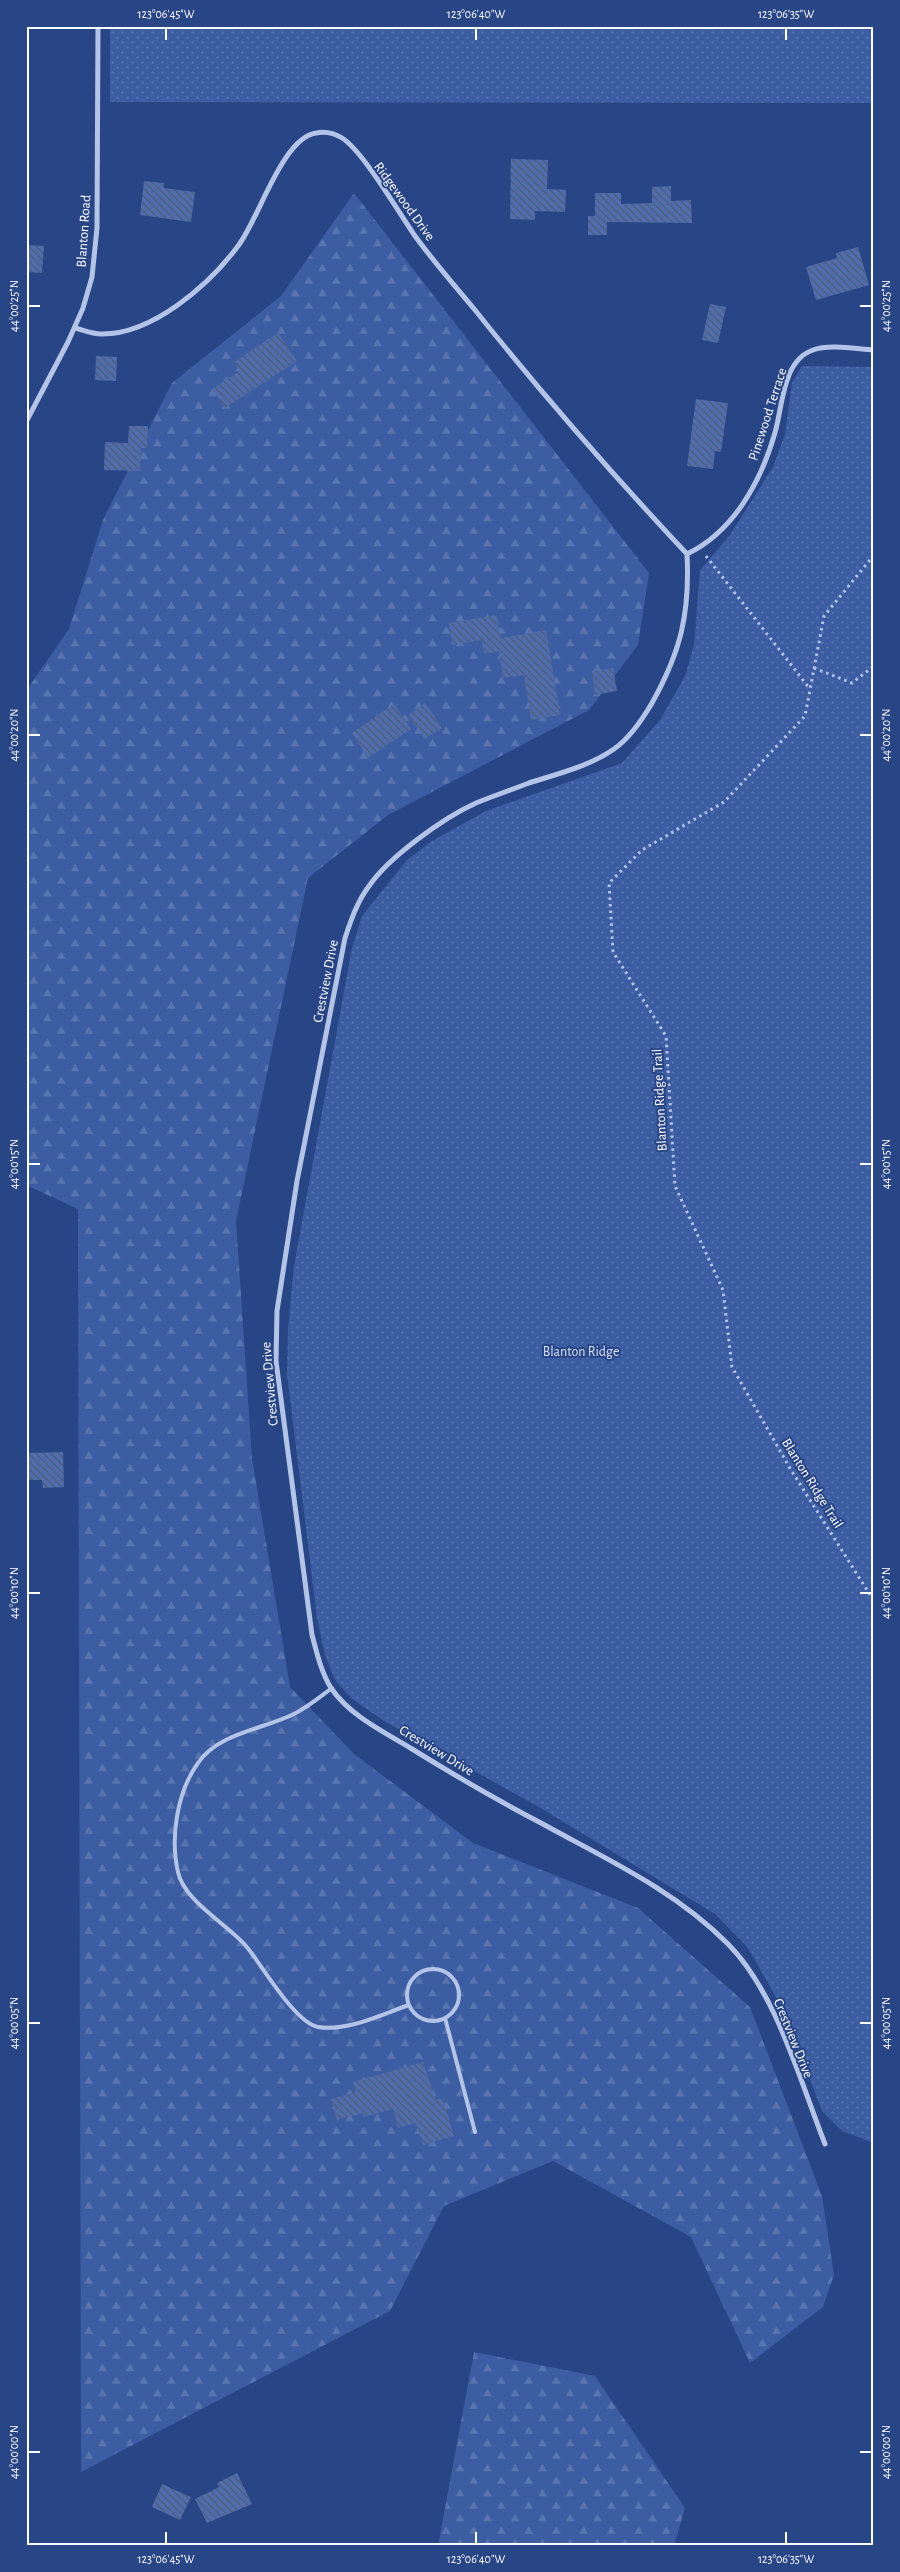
<svg xmlns="http://www.w3.org/2000/svg" width="900" height="2572" font-family="'Alegreya Sans',sans-serif">
	<style>
		.grass { fill: url(#grass-dots) }
		.forest { fill: url(#forest-firs) }
		.building { fill: url(#building-back-hatch) }
		.lines { fill: none; stroke-linecap: round; stroke-linejoin: round }
		.path { stroke: #b3c4e8; stroke-width: 3; stroke-dasharray: 2.5 4; stroke-linecap: butt }
		.service { stroke: #b3c4e8; stroke-width: 4 }
		.minor { stroke: #b3c4e8; stroke-width: 5 }
		.ticks { fill: none; stroke: #fff; stroke-width: 2 }
		.labels { text-anchor: middle; stroke-width: 4; stroke-linejoin: round; paint-order: stroke }
		.street-label { font-size: 14px; fill: #fff; stroke: #284586 }
		.park-label { font-size: 14px; fill: #d7e1f6; stroke: #284586 }
		.neatline { fill: none; stroke: #fff; stroke-width: 2 }
		.ticks-label { font-size: 12px; text-anchor: middle; fill: #fff }
	</style>
	<defs>
		<pattern id="grass-dots" width="8" height="8" patternUnits="userSpaceOnUse" patternTransform="scale(1.25)"><rect width="8" height="8" fill="#3c5da2"/><path d="M2 2h.1M6 6h.1" fill="none" stroke="#5975b0" stroke-width="1.8" stroke-linecap="round"/></pattern>
		<pattern id="forest-firs" width="22" height="20" patternUnits="userSpaceOnUse" patternTransform="scale(1.25)"><rect width="22" height="20" fill="#3c5da2"/><path d="M5 1l3.5 6h-7zM16 11l3.5 6h-7z" fill="#5975b0"/></pattern>
		<pattern id="building-back-hatch" width="6" height="6" patternUnits="userSpaceOnUse" patternTransform="scale(1.25)"><rect width="6" height="6" fill="#506ead"/><path d="M-1 5l2 2M0 0l6 6M5-1l2 2" fill="none" stroke="#4e5b78"/></pattern>
	</defs>
	<rect width="100%" height="100%" fill="#284586"/>
	<path class="grass" d="M110,26H874V103L110,102Z
		M802,366L874,367V2143L842,2131L822,2111L784,2011L748,1948L715,1914L539,1807L384,1721L351,1698L335,1680L325,1655L317,1618L287,1374L288,1329L294,1266L352,948L362,916L407,860L432,841L486,811L622,763L660,720L685,676L694,645L700,570L730,535L773,467L785,434L792,383Z"/>
	<path class="forest" d="M354,193L649,573L638,645L589,710L388,815L308,878L236,1221L252,1458L290,1687L354,1754L473,1843L638,1908L750,2007L822,2196L834,2275L823,2307L750,2363L691,2237L553,2161L444,2206L390,2311L81,2472L78,1209L26,1185V691L69,629L103,520L172,383L281,296Z
		M474,2352L595,2376L685,2508L674,2546H438Z"/>
	<path class="building" d="M511,159L548,160L547,189L566,190L565,212L535,211V220L510,219Z
		M144,181L164,183V188L195,192L191,222L140,215Z
		M671,186V201L691,200L692,223L607,222V235H588V216H595V193H621V204L652,203V187Z
		M26,245L44,246L42,273L26,272Z
		M858,247L869,285L816,300L806,267L837,258L836,253Z
		M710,304L726,307L718,343L702,340Z
		M278,333L297,361L225,408L212,389L240,371L234,362Z
		M96,356L117,357L116,381L95,380Z
		M696,399L728,403L721,452L715,451L713,469L687,466Z
		M129,426H148L147,448H141L140,471L104,470L105,442L128,443Z
		M497,615L501,638L546,630L560,715L531,720L524,675L503,678L499,651L484,654L482,640L452,645L449,623Z
		M613,668L617,691L595,695L592,671Z
		M425,703L442,728L425,739L408,715Z
		M394,704L411,729L368,758L352,733Z
		M63,1452L64,1487L43,1488L42,1480H26V1453Z
		M423,2062L436,2100L443,2098L454,2136L423,2145L416,2123L398,2128L393,2109L364,2117L363,2113L337,2120L331,2099L356,2092L353,2082Z
		M237,2473L252,2504L207,2523L195,2499L219,2487L217,2483Z
		M162,2484L191,2497L180,2520L152,2507Z"/>
	<g class="lines">
		<path class="path" d="M874,555L824,616L805,716L724,802L642,850L609,883L613,952L666,1036L675,1186L723,1290L732,1367L791,1470L874,1601
			M706,556L810,689
			M814,668L852,683L874,666"/>
		<path class="service" d="M332,1688C320,1697 308,1707 294,1714C264,1729 218,1733 198,1763C177,1792 170,1838 178,1872C184,1901 227,1924 246,1946C262,1965 295,2023 318,2027C347,2032 382,2014 409,2005
			M407 1995a26 26 0 1 1 52 0a26 26 0 1 1-52 0Z
			M445,2018L475,2132"/>
		<path class="minor" d="M75,328C83,330 92,334 101,334C152,335 209,285 238,246C259,219 282,138 316,133C325,131 334,133 342,138C363,151 399,213 415,236C434,262 455,286 475,310C542,394 613,475 687,554
			M26,422L68,342L83,308L92,277L97,228L98,26
			M687,554C690,613 681,651 652,703C642,720 630,738 614,749C590,766 557,774 529,783C511,790 493,796 476,803C443,818 389,857 369,886C357,902 351,920 345,938L297,1181L277,1311L276,1361L312,1635C317,1653 321,1672 331,1688C350,1716 384,1732 412,1749C454,1775 497,1800 541,1823C606,1859 675,1890 728,1944C776,1992 800,2081 825,2144
			M687,554C733,532 760,483 774,436C783,409 781,361 813,350C830,344 856,349 874,350"/>
	</g>
	<path class="ticks" d="M166,28V40M476,28V40M786,28V40M28,306H40M860,306H872M28,735H40M860,735H872M28,1164H40M860,1164H872M28,1593H40M860,1593H872M28,2023H40M860,2023H872M28,2452H40M860,2452H872M166,2532V2544M476,2532V2544M786,2532V2544"/>
	<g class="labels">
		<g class="street-label">
			<text transform="translate(405 201) rotate(54)" y="5">Ridgewood Drive</text>
			<text transform="translate(83 231) rotate(-86)" y="5">Blanton Road</text>
			<text transform="translate(767 414) rotate(-72)" y="5">Pinewood Terrace</text>
			<text transform="translate(325 981) rotate(-79)" y="5">Crestview Drive</text>
			<text transform="translate(659 1100) rotate(-93)" y="5">Blanton Ridge Trail</text>
			<text transform="translate(269 1384) rotate(-95)" y="5">Crestview Drive</text>
			<text transform="translate(813 1483) rotate(58)" y="5">Blanton Ridge Trail</text>
			<text transform="translate(437 1750) rotate(31)" y="5">Crestview Drive</text>
			<text transform="translate(794 2038) rotate(68)" y="5">Crestview Drive</text>
		</g>
		<g class="park-label">
			<text x="581" y="1356">Blanton Ridge</text>
		</g>
	</g>
	<rect width="900" height="2572" fill="none" stroke="#284586" stroke-width="55"/>
	<rect x="28" y="28" width="844" height="2516" class="neatline"/>
	<g class="ticks-label">
		<text x="166" y="18">123°06'45"W</text>
		<text x="476" y="18">123°06'40"W</text>
		<text x="786" y="18">123°06'35"W</text>
		<text transform="translate(14 306) rotate(-90)" y="4">44°00'25"N</text>
		<text transform="translate(886 306) rotate(-90)" y="4">44°00'25"N</text>
		<text transform="translate(14 735) rotate(-90)" y="4">44°00'20"N</text>
		<text transform="translate(886 735) rotate(-90)" y="4">44°00'20"N</text>
		<text transform="translate(14 1164) rotate(-90)" y="4">44°00'15"N</text>
		<text transform="translate(886 1164) rotate(-90)" y="4">44°00'15"N</text>
		<text transform="translate(14 1593) rotate(-90)" y="4">44°00'10"N</text>
		<text transform="translate(886 1593) rotate(-90)" y="4">44°00'10"N</text>
		<text transform="translate(14 2023) rotate(-90)" y="4">44°00'05"N</text>
		<text transform="translate(886 2023) rotate(-90)" y="4">44°00'05"N</text>
		<text transform="translate(14 2452) rotate(-90)" y="4">44°00'00"N</text>
		<text transform="translate(886 2452) rotate(-90)" y="4">44°00'00"N</text>
		<text x="166" y="2563">123°06'45"W</text>
		<text x="476" y="2563">123°06'40"W</text>
		<text x="786" y="2563">123°06'35"W</text>
	</g>
</svg>
